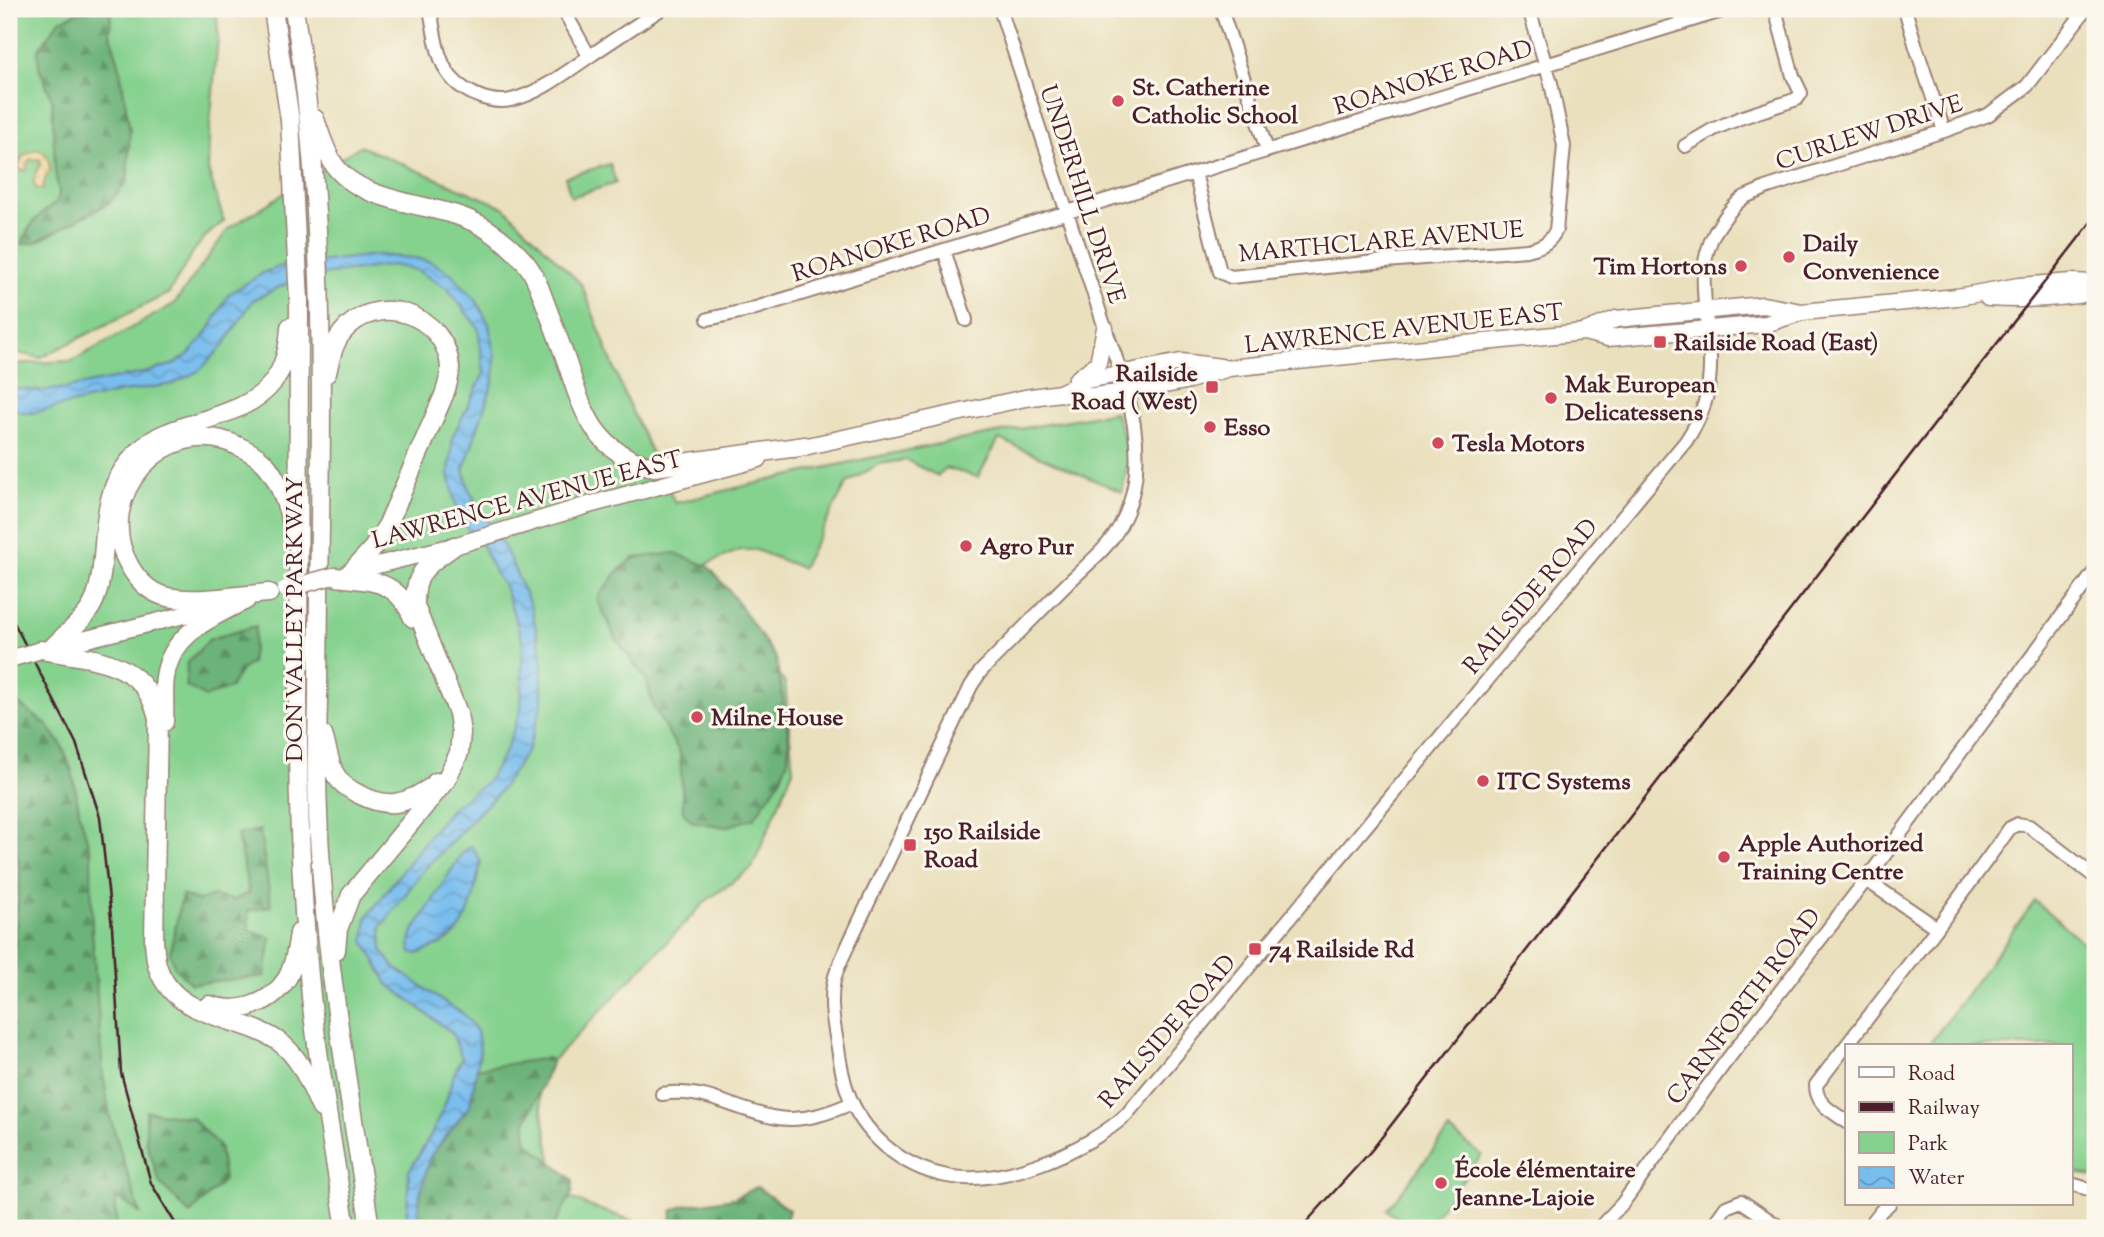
<svg xmlns="http://www.w3.org/2000/svg" width="2104" height="1237" font-family="'Sorts Mill Goudy',serif">
	<style>
		.green { fill: #85d18e; stroke: #68785c; stroke-width: 2 }
		.forest { fill: url(#forest-firs); stroke: #5b6952; stroke-width: 2 }
		.sand { fill: url(#sand-dots); stroke: #9c7c64; stroke-width: 2 }
		.water { fill: url(#water-waves); stroke: #606e8c; stroke-width: 2 }
		.lines { fill: none; stroke-linecap: round; stroke-linejoin: round }
		.minor-casing { stroke: #9a8074; stroke-width: 16 }
		.major-casing { stroke: #9a8074; stroke-width: 19 }
		.highway-casing { stroke: #9a8074; stroke-width: 21 }
		.minor { stroke: #fff; stroke-width: 12 }
		.major { stroke: #fff; stroke-width: 16 }
		.highway { stroke: #fff; stroke-width: 18 }
		.rail { stroke: #4a1f2b; stroke-width: 2.5 }
		.major-bridge-casing { stroke: #9a8074; stroke-width: 19; stroke-linecap: butt }
		.major-bridge { stroke: #fff; stroke-width: 16 }
		.poi-dot { fill: #d1495b; stroke: #fbf7ec; stroke-width: 2.5 }
		.labels { text-anchor: middle; stroke-width: 6; stroke-linejoin: round; paint-order: stroke }
		.street-label { font-size: 24px; fill: #4a1f2b; stroke: #fbf7ec }
		.poi-label { font-size: 24px; font-weight: bold; fill: #4a1f2b; stroke: #fbf7ec; text-anchor: start }
	</style>
	<defs>
		<pattern id="forest-firs" width="22" height="20" patternUnits="userSpaceOnUse" patternTransform="scale(1.75)"><rect width="22" height="20" fill="#6cb379"/><path d="M5 1l3.5 6h-7zM16 11l3.5 6h-7z" fill="#5b9163"/></pattern>
		<pattern id="sand-dots" width="8" height="8" patternUnits="userSpaceOnUse" patternTransform="scale(1.75)"><rect width="8" height="8" fill="#eeda9e"/><path d="M2 2h.1M6 6h.1" fill="none" stroke="#cebb88" stroke-width="1.8" stroke-linecap="round"/></pattern>
		<pattern id="water-waves" width="16" height="10" patternUnits="userSpaceOnUse" patternTransform="scale(1.75)"><rect width="16" height="10" fill="#77bdee"/><path d="M0 5q4-4 8 0t8 0" fill="none" stroke="#6499c1"/></pattern>
	</defs>
	<rect width="100%" height="100%" fill="#fbf7ec"/>
	<filter id="ink" filterUnits="userSpaceOnUse"><feTurbulence type="fractalNoise" baseFrequency=".0143" numOctaves="2"/><feDisplacementMap in="SourceGraphic" scale="14" xChannelSelector="R" yChannelSelector="G"/><feConvolveMatrix kernelMatrix="1 2 1 2 8 2 1 2 1" color-interpolation-filters="sRGB"/></filter>
	<filter id="wash" filterUnits="userSpaceOnUse"><feTurbulence type="fractalNoise" baseFrequency=".00686" numOctaves="4" result="noise"/><feDisplacementMap in="SourceGraphic" scale="28" xChannelSelector="R" yChannelSelector="G"/><feGaussianBlur stdDeviation="1.57" result="paint"/><feColorMatrix in="noise" values="0 0 0 0 0 0 0 0 0 0 0 0 0 0 0 0 0 1.4 0 .05"/><feComposite in="paint" operator="in"/></filter>
	<g filter="url(#wash)">
		<rect width="100%" height="100%" fill="#eae0bd"/>
		<path class="green" d="M9,9H217L218,38L209,135L208,170L224,221L205,237L193,252L169,293L40,358L9,351Z
			M360,146L504,207L582,285L625,396L675,503C821,466 967,437 1115,412L1130,453L1122,492L999,439L978,477L946,468L938,476L906,460L879,464L847,483L802,568L756,550H740L704,565L712,583L785,683L793,770L752,868L706,901L536,1078L557,1192L589,1206L654,1228H67L9,965V364L72,361L174,304L229,228Z
			M610,164L616,183L571,197L565,177Z
			M2035,901L2095,953V1177L2071,1171V1046H1928Z
			M1449,1130L1482,1155L1425,1228H1411L1387,1210Z"/>
		<path class="forest" d="M86,9H111L110,34L119,63L130,131L127,182L109,203L36,242L22,244C27,225 41,213 57,202L59,193L55,171L52,99L39,67L38,50L60,20Z
			M675,553L708,566L729,590L776,658L789,738L788,759L780,780L754,818L726,827L691,821L683,811L680,753L654,708L646,679L616,639L597,599L619,570L634,558Z
			M256,626L251,663L241,670L230,688L205,697L186,686L187,663L210,639Z
			M9,697L46,724L61,744L72,771L80,815L91,853L92,930L103,1074L110,1117L140,1213L116,1197V1228H9V1013L20,874L9,804Z
			M260,830L271,906L248,911L249,930L271,938L265,976L191,984L175,968L170,953L182,895L198,901L213,896L234,900L249,893L237,835Z
			M548,1058L552,1062L526,1122V1141L573,1180L572,1193L553,1228H421L418,1213L420,1194L430,1157L470,1105L476,1069Z
			M146,1111L192,1118L219,1146L224,1180L190,1214L160,1183L146,1141Z
			M757,1187L789,1210L786,1221L799,1228H671L672,1211L683,1206L734,1198Z"/>
		<path class="sand" d="M36,149C50,153 49,159 50,172L46,176L42,190L36,188C31,180 36,171 41,164L40,159L29,160L26,171L21,170L18,166L23,156Z"/>
		<path class="water" d="M377,255L414,258L431,262L452,274L476,300L489,324L495,358L494,379L464,469L470,492L506,550L531,607L542,655V704L528,749L500,791L423,871L381,927L382,950L393,966L448,1005L463,1013L477,1031L480,1051L470,1105L430,1157L420,1194L418,1213L421,1228H407L406,1226L409,1171L432,1133L446,1102L453,1076L462,1058L452,1033L388,984L364,941L367,917L431,833L453,807L487,782L506,750L521,709L523,642L504,586L497,576L478,538L466,527L454,499L449,473L453,436L484,373L478,328L448,289L416,270L392,265L323,275L288,283L253,300L224,345L200,370L173,384L117,393L32,413L9,410V388L41,391L67,388L148,372L174,364L188,355L207,333L229,294L265,272L282,266Z
			M471,846L481,862C475,885 473,914 457,932C448,943 430,949 417,954L411,952L410,943L412,934L462,853Z"/>
	</g>
	<g filter="url(#ink)">
		<g class="lines">
			<defs>
				<path id="minor" d="M430,9C434,29 436,52 446,70C457,90 489,105 511,100C540,93 565,73 590,56C613,40 637,25 661,9
					M563,9L589,56
					M1000,9L1105,328C1128,389 1154,462 1121,524C1109,548 1086,565 1067,584C1038,613 1010,642 981,671L971,686C941,750 910,814 880,878C870,899 860,920 850,941C845,953 837,967 834,980C829,1002 834,1026 838,1048C840,1062 842,1076 847,1090C862,1134 901,1167 947,1176C1001,1187 1087,1151 1127,1114L1686,441C1698,423 1707,404 1709,381C1716,328 1686,270 1721,223C1727,214 1735,204 1743,198C1750,194 1760,191 1768,187L1944,131L1988,115L2027,86L2086,9
					M1221,9L1267,150
					M1905,9L1916,47L1944,131
					M1685,146L1714,129L1740,118L1797,99L1801,93L1793,76L1775,9
					M1195,173L1220,272L1231,277L1385,261L1527,250C1541,247 1550,243 1556,230L1564,146L1551,83L1529,9
					M944,250L966,320
					M708,319L749,310L1728,9
					M1866,880L1937,928
					M662,1094C706,1087 737,1112 778,1118C804,1122 829,1113 852,1103
					M1847,1122C1832,1111 1816,1105 1816,1085L1937,928L2010,828L2018,824L2029,826L2095,877
					M2071,1184L2095,1191
					M1599,1228L1622,1204L1724,1064L1866,880L2095,571
					M1711,1228L1726,1207L1741,1201L1781,1228
					M1868,1228L1881,1211L1889,1204
					M2094,1228L2095,1223"/>
				<path id="major" d="M1988,298C2024,300 2060,299 2095,292
					M1584,332L1608,338L1766,324L1802,312L1957,297L2019,286L2072,282L2095,283
					M1076,380L1098,363L1105,328
					M1060,393L1087,380L1181,362L1221,367
					M794,449L1025,398L1060,393L1085,397L1127,392L1186,381L1229,368L1584,332L1616,319L1763,305L1802,312
					M349,572L454,546L585,506L759,459
					M50,648L229,604"/>
				<path id="highway" d="M273,9L290,120L299,301L298,751C299,836 303,921 312,1006C321,1081 334,1155 346,1228
					M294,9C332,235 319,468 318,696C318,723 316,750 317,776C319,929 347,1078 370,1228
					M315,119C320,134 325,150 333,163C356,200 421,203 459,216C484,224 506,241 524,261C535,273 541,292 547,308C554,327 561,345 567,363C583,413 596,454 654,467L805,446
					M327,373C330,360 333,344 342,333C376,290 447,314 450,368C450,378 447,386 444,395L388,524L373,548L352,571
					M336,577C373,581 397,580 413,618
					M269,593C242,595 194,603 168,597C151,594 137,580 129,565C91,496 166,411 238,446C249,451 261,458 268,467C282,486 287,508 294,530
					M53,647C66,633 88,618 95,599C110,558 97,508 123,470C132,457 145,444 158,437C193,419 248,415 273,382C285,366 289,346 290,327
					M41,650C91,659 145,658 158,719L154,941C155,950 155,960 158,968C176,1020 240,1015 278,1041C301,1057 310,1085 321,1108
					M164,722C165,707 163,692 165,677C171,634 211,617 246,600
					M323,735C327,747 329,761 334,772C342,790 376,805 395,803C410,801 422,793 435,785L436,782
					M336,950L338,929L351,895L446,780L459,753L461,733L458,713L415,606C414,570 428,565 454,546
					M209,1005C237,1015 269,1005 286,980C294,968 297,948 299,933"/>
			</defs>
			<use href="#minor" class="minor-casing"/>
			<use href="#major" class="major-casing"/>
			<use href="#highway" class="highway-casing"/>
			<use href="#minor" class="minor"/>
			<use href="#major" class="major"/>
			<use href="#highway" class="highway"/>
			<path class="rail" d="M9,613L76,743L100,817L112,927L121,1073L151,1183L178,1228
				M1301,1228L1371,1151L2095,217"/>
			<defs>
				<path id="major-bridge" d="M286,589L333,576
					M9,659L41,650"/>
			</defs>
			<use href="#major-bridge" class="major-bridge-casing"/>
			<use href="#major-bridge" class="major-bridge"/>
		</g>
	</g>
	<g class="poi-dot">
		<circle cx="1118" cy="101" r="7"/>
		<circle cx="1789" cy="257" r="7"/>
		<circle cx="1741" cy="266" r="7"/>
		<rect x="1653" y="335" width="14" height="14" rx="3.5"/>
		<rect x="1205" y="380" width="14" height="14" rx="3.5"/>
		<circle cx="1551" cy="398" r="7"/>
		<circle cx="1210" cy="427" r="7"/>
		<circle cx="1438" cy="443" r="7"/>
		<circle cx="966" cy="546" r="7"/>
		<circle cx="697" cy="717" r="7"/>
		<circle cx="1483" cy="781" r="7"/>
		<rect x="903" y="838" width="14" height="14" rx="3.5"/>
		<circle cx="1724" cy="857" r="7"/>
		<rect x="1248" y="942" width="14" height="14" rx="3.5"/>
		<circle cx="1441" cy="1183" r="7"/>
	</g>
	<g class="labels">
		<g class="street-label">
			<text transform="translate(1433 77) rotate(-17)" y="8">ROANOKE ROAD</text>
			<text transform="translate(1869 132) rotate(-18)" y="8">CURLEW DRIVE</text>
			<text transform="translate(1083 194) rotate(72)" y="8">UNDERHILL DRIVE</text>
			<text transform="translate(1381 241) rotate(-5)" y="8">MARTHCLARE AVENUE</text>
			<text transform="translate(891 244) rotate(-17)" y="8">ROANOKE ROAD</text>
			<text transform="translate(1404 328) rotate(-6)" y="8">LAWRENCE AVENUE EAST</text>
			<text transform="translate(527 499) rotate(-15)" y="8">LAWRENCE AVENUE EAST</text>
			<text transform="translate(1530 596) rotate(-50)" y="8">RAILSIDE ROAD</text>
			<text transform="translate(294 619) rotate(-90)" y="8">DON VALLEY PARKWAY</text>
			<text transform="translate(1743 1006) rotate(-53)" y="8">CARNFORTH ROAD</text>
			<text transform="translate(1167 1031) rotate(-49)" y="8">RAILSIDE ROAD</text>
		</g>
		<g class="poi-label">
			<text x="1132" y="95">St. Catherine<tspan x="1132" dy="28">Catholic School</tspan></text>
			<text x="1803" y="251">Daily<tspan x="1803" dy="28">Convenience</tspan></text>
			<text x="1727" y="274" text-anchor="end">Tim Hortons</text>
			<text x="1674" y="350">Railside Road (East)</text>
			<text x="1198" y="381" text-anchor="end">Railside<tspan x="1198" dy="28">Road (West)</tspan></text>
			<text x="1565" y="392">Mak European<tspan x="1565" dy="28">Delicatessens</tspan></text>
			<text x="1224" y="435">Esso</text>
			<text x="1452" y="451">Tesla Motors</text>
			<text x="980" y="554">Agro Pur</text>
			<text x="711" y="725">Milne House</text>
			<text x="1497" y="789">ITC Systems</text>
			<text x="924" y="839">150 Railside<tspan x="924" dy="28">Road</tspan></text>
			<text x="1738" y="851">Apple Authorized<tspan x="1738" dy="28">Training Centre</tspan></text>
			<text x="1269" y="957">74 Railside Rd</text>
			<text x="1455" y="1177">École élémentaire<tspan x="1455" dy="28">Jeanne-Lajoie</tspan></text>
		</g>
	</g>
	<rect width="2104" height="1237" fill="none" stroke="#fbf7ec" stroke-width="35"/>
	<rect x="1845" y="1044" width="228" height="161" fill="#fbf7ec" stroke="#b4a19f" stroke-width="2"/>
	<rect x="1859" y="1067" width="35" height="10" fill="#ffffff" stroke="#b4a19f" stroke-width="2"/>
	<text x="1908" y="1080" font-size="21" fill="#4a1f2b">Road</text>
	<rect x="1859" y="1102" width="35" height="10" fill="#4a1f2b" stroke="#b4a19f" stroke-width="2"/>
	<text x="1908" y="1114" font-size="21" fill="#4a1f2b">Railway</text>
	<rect x="1859" y="1132" width="35" height="21" fill="#85d18e" stroke="#b4a19f" stroke-width="2"/>
	<text x="1908" y="1150" font-size="21" fill="#4a1f2b">Park</text>
	<rect x="1859" y="1167" width="35" height="21" fill="url(#water-waves)" stroke="#b4a19f" stroke-width="2"/>
	<text x="1908" y="1184" font-size="21" fill="#4a1f2b">Water</text>
</svg>
